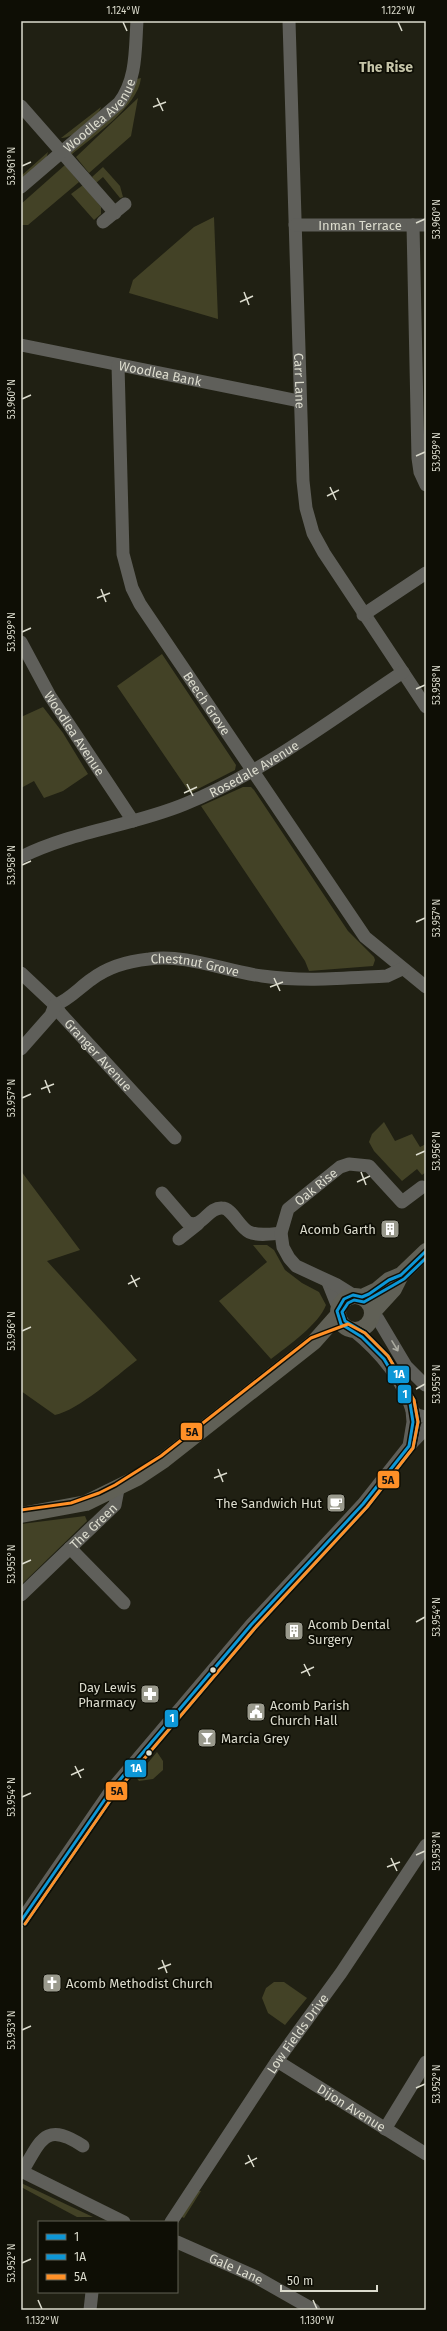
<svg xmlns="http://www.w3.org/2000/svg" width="447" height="2331" font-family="'Fira Sans',sans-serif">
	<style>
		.green { fill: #434226 }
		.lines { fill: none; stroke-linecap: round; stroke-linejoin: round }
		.minor { stroke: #5f5f5a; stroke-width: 13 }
		.major { stroke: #606056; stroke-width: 16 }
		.bus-1-casing { stroke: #0e0e05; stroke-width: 6 }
		.bus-2-casing { stroke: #0e0e05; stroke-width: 6 }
		.bus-3-casing { stroke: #0e0e05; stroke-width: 6 }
		.bus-1 { stroke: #0d97d7; stroke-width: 3 }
		.bus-2 { stroke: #0d97d7; stroke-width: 3 }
		.bus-3 { stroke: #ff9027; stroke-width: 3 }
		.oneway { stroke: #aaaaa0 }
		.ticks { fill: none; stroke: #dcdcce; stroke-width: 1.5 }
		.bus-dot { fill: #dcdcce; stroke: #0e0e05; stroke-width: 1.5 }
		.labels { text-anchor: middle; stroke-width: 3.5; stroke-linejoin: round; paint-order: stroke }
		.street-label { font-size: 13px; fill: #dcdcce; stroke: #0e0e05 }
		.poi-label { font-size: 13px; fill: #dcdcce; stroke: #0e0e05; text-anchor: start }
		.neighbourhood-label { font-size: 14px; font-weight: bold; fill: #c5c4a8; stroke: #0e0e05 }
		.line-badge { stroke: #0e0e05; stroke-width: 1.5 }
		.badge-label { font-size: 11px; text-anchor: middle; font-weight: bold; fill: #fff }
		.pale-badge-label { font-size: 11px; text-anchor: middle; font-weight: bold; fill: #111 }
		.neatline { fill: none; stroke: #dcdcce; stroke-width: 1.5 }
		.ticks-label { font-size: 10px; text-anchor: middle; fill: #dcdcce }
	</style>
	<rect width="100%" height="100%" fill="#202013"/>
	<path class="green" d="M141,78C138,107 92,137 71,155V151L137,79Z
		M138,98L131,136L89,173L76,157Z
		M101,107C98,118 72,139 61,138Z
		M48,152L46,159L21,181V176Z
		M65,165L79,182L28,225H21V204Z
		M103,167L120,186L123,197L120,198L103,177L96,183L92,177Z
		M83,185L101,207V214L94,220L71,194Z
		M214,217L218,319L129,293L133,280L194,227Z
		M162,654L236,765L235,770L190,793L117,686Z
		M43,707L63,733L88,774L63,791L44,798L34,781L21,788V717Z
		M243,787H251L254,790L348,931L374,957L375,960L373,966L309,971L305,961L201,806Z
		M384,1122L395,1141L412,1134L420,1147L426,1144V1172L422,1175L417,1169L402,1181L374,1151L369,1142L372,1134Z
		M21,1171L80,1250L47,1261L137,1360C116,1376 79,1410 55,1415L21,1391Z
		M253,1245H267L274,1250L285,1270L302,1283L319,1292L326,1305C319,1324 288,1346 271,1359L219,1301L267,1262Z
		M85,1516L87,1521L21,1585V1524Z
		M157,1752L163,1761V1770L153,1779L139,1781L136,1777Z
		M274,1982H284L307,1998L285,2025L268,2013L262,1998L266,1988Z
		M21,2183L93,2217H77L21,2187Z
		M197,2191H201L184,2218L180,2216Z"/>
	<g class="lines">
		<g class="minor">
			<path id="s1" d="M289,21L303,481L306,508L313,533L324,553L426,707"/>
			<path d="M21,106L115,213"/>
			<path id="s2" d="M21,187L119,103C137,79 135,50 137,21"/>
			<path d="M103,222L125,204"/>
			<path id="s3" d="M295,225H426"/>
			<path d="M413,225L418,458L420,472L426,485"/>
			<path id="s4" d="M21,345L299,401"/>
			<path id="s5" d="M118,365L123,554L132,588L140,604L365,937L426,987"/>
			<path d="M363,615L426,573"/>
			<path id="s6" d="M21,642L50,696L133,821"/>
			<path id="s7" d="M21,857C73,831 132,826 185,804C264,772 332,719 403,672"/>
			<path id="s8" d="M21,973L55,1005L61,1014L175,1138"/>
			<path id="s9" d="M55,1005C68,1001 80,987 92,979C108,967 129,961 149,959C188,954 224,971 262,976C304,982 346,978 387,976L402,969"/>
			<path d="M21,1049L51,1015L55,1005"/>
			<path d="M162,1193L187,1222C203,1230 207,1207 222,1208C232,1208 239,1227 249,1232C258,1236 271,1234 281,1233"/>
			<path d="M179,1239L198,1224"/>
			<path d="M328,1282L338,1307"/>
			<path id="s10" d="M353,1295L337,1285L296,1266L289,1258L283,1247L281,1233L288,1209L340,1167L349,1164L369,1166L402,1202L422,1187"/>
			<path d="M372,1314L378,1319L406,1366L425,1385"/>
			<path d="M353,1330C379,1351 402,1378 412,1410L417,1415L426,1417"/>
			<path d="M409,1446L413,1422L412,1410"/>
			<path d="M70,1548L124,1603"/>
			<path id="s11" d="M21,1595L115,1505L118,1489"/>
			<path d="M21,1921L112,1789L251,1625L363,1504L409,1446L426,1428"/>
			<path id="s12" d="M277,2061L426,2154"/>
			<path d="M385,2129L426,2062"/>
			<path d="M21,2171L124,2222"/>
			<path d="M22,2172C41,2140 45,2121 83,2146"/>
			<path id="s13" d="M171,2222L277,2061L341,1973L426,1845"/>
			<path id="s14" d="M177,2242L254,2276L314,2310"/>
			<path d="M90,2310L92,2292"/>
		</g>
		<path class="major" d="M338 1313a17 17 0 1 1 34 0a17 17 0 1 1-34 0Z
			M362,1297L377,1290L389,1280L401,1275L426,1251
			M372,1313L394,1289L401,1275
			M21,1515L86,1503L137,1478L164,1460L314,1342L337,1316"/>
		<defs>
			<path id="bus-1" d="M21,1921L112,1789L251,1625L363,1504L409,1446L413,1422L410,1403L384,1359L362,1337L341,1324L337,1311L344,1299L353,1295L362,1297L369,1294L389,1280L401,1275L426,1251"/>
			<path id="bus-2" d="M25,1924L116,1792L255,1628L367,1507L413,1448L418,1422L414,1400L388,1356L365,1333L345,1321L342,1312L348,1303L354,1300L364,1302L404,1279L426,1258"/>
			<path id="bus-3" d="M21,1510L71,1503L99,1493L115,1485L161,1456L311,1338L348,1324L365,1333L388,1356L414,1400L418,1422L413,1448L367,1507L255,1628L116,1792L25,1924"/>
		</defs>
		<use href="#bus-1" class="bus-1-casing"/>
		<use href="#bus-2" class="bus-2-casing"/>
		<use href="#bus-3" class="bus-3-casing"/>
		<use href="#bus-1" class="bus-1"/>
		<use href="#bus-2" class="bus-2"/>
		<use href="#bus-3" class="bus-3"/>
	</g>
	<defs><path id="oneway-shaft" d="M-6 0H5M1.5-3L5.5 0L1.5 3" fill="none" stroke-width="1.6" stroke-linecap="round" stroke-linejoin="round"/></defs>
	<use class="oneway" href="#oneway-shaft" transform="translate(395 1346) rotate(59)"/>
	<path class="ticks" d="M123,22L127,31M398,22L402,31M157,98L163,111M153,107L166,102M22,166L31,162M416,223L425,219M244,292L249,305M240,302L253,296M22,399L31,395M416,456L425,452M330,487L336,500M327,496L339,490M101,589L106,602M97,598L110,593M22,632L31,628M416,689L425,685M187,784L193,796M184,793L197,787M22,865L31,861M416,922L425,918M274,978L280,991M270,987L283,982M45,1080L50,1093M41,1089L54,1084M22,1098L31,1094M416,1155L425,1151M361,1172L366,1185M357,1182L370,1176M131,1275L137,1287M128,1284L140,1278M22,1331L31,1327M416,1389L425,1384M218,1469L223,1482M214,1478L227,1473M22,1564L31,1560M416,1622L425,1617M304,1664L310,1676M301,1673L314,1667M75,1766L81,1778M71,1775L84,1769M22,1797L31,1793M416,1855L425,1851M391,1858L397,1871M387,1867L400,1862M162,1960L167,1973M158,1969L171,1964M22,2030L31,2026M416,2088L425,2084M248,2155L254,2167M245,2164L257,2158M22,2263L31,2259M38,2300L42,2309M313,2300L317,2309"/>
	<defs>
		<symbol id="building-square" viewBox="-11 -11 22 22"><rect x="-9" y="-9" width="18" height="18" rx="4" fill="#9a9a8d" stroke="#0e0e05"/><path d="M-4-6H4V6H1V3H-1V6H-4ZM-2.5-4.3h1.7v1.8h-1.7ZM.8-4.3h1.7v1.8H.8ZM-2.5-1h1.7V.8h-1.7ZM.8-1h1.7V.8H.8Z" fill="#fff"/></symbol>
		<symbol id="cafe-square" viewBox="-11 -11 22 22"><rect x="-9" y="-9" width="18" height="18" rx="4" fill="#9a9a8d" stroke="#0e0e05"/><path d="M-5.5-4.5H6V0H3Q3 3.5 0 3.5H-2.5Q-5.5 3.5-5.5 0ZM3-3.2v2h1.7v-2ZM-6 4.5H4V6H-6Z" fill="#fff"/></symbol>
		<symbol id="pharmacy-square" viewBox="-11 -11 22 22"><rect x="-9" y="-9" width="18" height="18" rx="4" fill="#9a9a8d" stroke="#0e0e05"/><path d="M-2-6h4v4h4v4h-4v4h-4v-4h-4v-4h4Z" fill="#fff"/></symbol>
		<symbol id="civic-square" viewBox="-11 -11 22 22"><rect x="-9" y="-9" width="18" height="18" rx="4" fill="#9a9a8d" stroke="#0e0e05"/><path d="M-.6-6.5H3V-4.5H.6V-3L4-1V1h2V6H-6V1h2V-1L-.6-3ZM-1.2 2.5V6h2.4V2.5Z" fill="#fff"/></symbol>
		<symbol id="bar-square" viewBox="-11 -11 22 22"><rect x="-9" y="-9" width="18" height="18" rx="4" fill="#9a9a8d" stroke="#0e0e05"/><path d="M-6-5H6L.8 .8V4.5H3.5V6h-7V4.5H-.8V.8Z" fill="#fff"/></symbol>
		<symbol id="church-square" viewBox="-11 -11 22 22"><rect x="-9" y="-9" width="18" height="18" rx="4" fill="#9a9a8d" stroke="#0e0e05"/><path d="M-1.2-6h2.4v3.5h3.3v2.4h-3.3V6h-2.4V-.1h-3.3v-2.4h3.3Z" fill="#fff"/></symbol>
	</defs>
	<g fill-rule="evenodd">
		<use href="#building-square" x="379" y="1218" width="22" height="22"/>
		<use href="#cafe-square" x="325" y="1492" width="22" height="22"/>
		<use href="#building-square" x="283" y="1620" width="22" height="22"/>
		<use href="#pharmacy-square" x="139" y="1683" width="22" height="22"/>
		<use href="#civic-square" x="245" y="1701" width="22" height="22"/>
		<use href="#bar-square" x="196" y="1727" width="22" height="22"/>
		<use href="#church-square" x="41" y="1972" width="22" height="22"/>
	</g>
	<g class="bus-dot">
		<circle cx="213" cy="1670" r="3.5"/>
		<circle cx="149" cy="1753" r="3.5"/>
	</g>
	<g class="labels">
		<g class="street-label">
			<text dy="5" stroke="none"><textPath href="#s2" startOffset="107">Woodlea Avenue</textPath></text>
			<text dy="5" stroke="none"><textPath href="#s3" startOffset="65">Inman Terrace</textPath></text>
			<text dy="5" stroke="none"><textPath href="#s4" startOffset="142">Woodlea Bank</textPath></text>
			<text dy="5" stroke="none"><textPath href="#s1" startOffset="360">Carr Lane</textPath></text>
			<text dy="5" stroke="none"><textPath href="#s5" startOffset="362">Beech Grove</textPath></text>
			<text dy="5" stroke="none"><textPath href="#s6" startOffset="106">Woodlea Avenue</textPath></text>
			<text dy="5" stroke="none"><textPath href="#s7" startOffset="250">Rosedale Avenue</textPath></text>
			<text dy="5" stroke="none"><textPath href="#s9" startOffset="153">Chestnut Grove</textPath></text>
			<text dy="5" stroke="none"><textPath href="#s8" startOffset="113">Granger Avenue</textPath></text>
			<text dy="5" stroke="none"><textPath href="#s10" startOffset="162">Oak Rise</textPath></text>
			<text dy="5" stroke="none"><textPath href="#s11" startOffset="100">The Green</textPath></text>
			<text dy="5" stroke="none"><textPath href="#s13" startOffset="227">Low Fields Drive</textPath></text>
			<text dy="5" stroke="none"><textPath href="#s12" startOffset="88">Dijon Avenue</textPath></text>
			<text dy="5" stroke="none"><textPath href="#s14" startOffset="65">Gale Lane</textPath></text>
		</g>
		<g class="poi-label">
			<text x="376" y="1234" text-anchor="end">Acomb Garth</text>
			<text x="322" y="1508" text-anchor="end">The Sandwich Hut</text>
			<text x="308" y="1629">Acomb Dental<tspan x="308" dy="15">Surgery</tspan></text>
			<text x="136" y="1692" text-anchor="end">Day Lewis<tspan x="136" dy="15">Pharmacy</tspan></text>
			<text x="270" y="1710">Acomb Parish<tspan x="270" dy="15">Church Hall</tspan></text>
			<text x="221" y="1743">Marcia Grey</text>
			<text x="66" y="1988">Acomb Methodist Church</text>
		</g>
		<g class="neighbourhood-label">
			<text x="386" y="72">The Rise</text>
		</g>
	</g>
	<g class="line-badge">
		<rect x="387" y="1365" width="23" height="19" rx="4" fill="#0d97d7"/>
		<rect x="397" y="1384" width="15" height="20" rx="4" fill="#0d97d7"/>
		<rect x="180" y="1422" width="23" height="19" rx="4" fill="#ff9027"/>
		<rect x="377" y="1470" width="23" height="19" rx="4" fill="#ff9027"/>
		<rect x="164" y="1709" width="15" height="19" rx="4" fill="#0d97d7"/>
		<rect x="124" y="1759" width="23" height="19" rx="4" fill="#0d97d7"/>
		<rect x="105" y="1781" width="23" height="20" rx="4" fill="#ff9027"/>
	</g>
	<g class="badge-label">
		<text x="399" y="1378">1A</text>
		<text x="405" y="1398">1</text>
		<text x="172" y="1722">1</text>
		<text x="136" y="1772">1A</text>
	</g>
	<g class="pale-badge-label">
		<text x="192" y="1436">5A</text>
		<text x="388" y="1484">5A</text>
		<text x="117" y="1795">5A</text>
	</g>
	<rect width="447" height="2331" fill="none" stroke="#0e0e05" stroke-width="44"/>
	<rect x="38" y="2221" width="140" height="72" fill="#0e0e05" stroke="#606055"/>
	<rect x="46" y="2234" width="20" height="6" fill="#0d97d7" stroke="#606055"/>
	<text x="74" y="2241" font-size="12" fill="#dcdcce">1</text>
	<rect x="46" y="2254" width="20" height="6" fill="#0d97d7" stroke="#606055"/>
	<text x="74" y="2261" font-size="12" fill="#dcdcce">1A</text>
	<rect x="46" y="2274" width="20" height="6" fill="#ff9027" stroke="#606055"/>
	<text x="74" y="2281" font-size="12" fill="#dcdcce">5A</text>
	<path d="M281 2285v6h96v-6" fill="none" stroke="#dcdcce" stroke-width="2"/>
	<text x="287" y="2285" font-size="12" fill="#dcdcce" stroke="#0e0e05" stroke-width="3" paint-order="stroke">50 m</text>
	<rect x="22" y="22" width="403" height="2287" class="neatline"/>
	<g class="ticks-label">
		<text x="123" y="14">1.124°W</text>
		<text x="398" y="14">1.122°W</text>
		<text transform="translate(11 166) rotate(-90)" y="4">53.961°N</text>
		<text transform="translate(436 219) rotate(-90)" y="4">53.960°N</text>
		<text transform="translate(11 399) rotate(-90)" y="4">53.960°N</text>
		<text transform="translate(436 452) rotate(-90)" y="4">53.959°N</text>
		<text transform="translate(11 632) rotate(-90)" y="4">53.959°N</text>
		<text transform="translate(436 685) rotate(-90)" y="4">53.958°N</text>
		<text transform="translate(11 865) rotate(-90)" y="4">53.958°N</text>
		<text transform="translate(436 918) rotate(-90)" y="4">53.957°N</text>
		<text transform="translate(11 1098) rotate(-90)" y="4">53.957°N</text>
		<text transform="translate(436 1151) rotate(-90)" y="4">53.956°N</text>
		<text transform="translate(11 1331) rotate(-90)" y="4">53.956°N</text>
		<text transform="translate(436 1384) rotate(-90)" y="4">53.955°N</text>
		<text transform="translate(11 1564) rotate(-90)" y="4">53.955°N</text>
		<text transform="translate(436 1617) rotate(-90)" y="4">53.954°N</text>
		<text transform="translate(11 1797) rotate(-90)" y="4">53.954°N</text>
		<text transform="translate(436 1851) rotate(-90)" y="4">53.953°N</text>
		<text transform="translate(11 2030) rotate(-90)" y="4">53.953°N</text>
		<text transform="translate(436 2084) rotate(-90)" y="4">53.952°N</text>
		<text transform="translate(11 2263) rotate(-90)" y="4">53.952°N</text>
		<text x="42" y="2324">1.132°W</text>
		<text x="317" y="2324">1.130°W</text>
	</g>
</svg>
